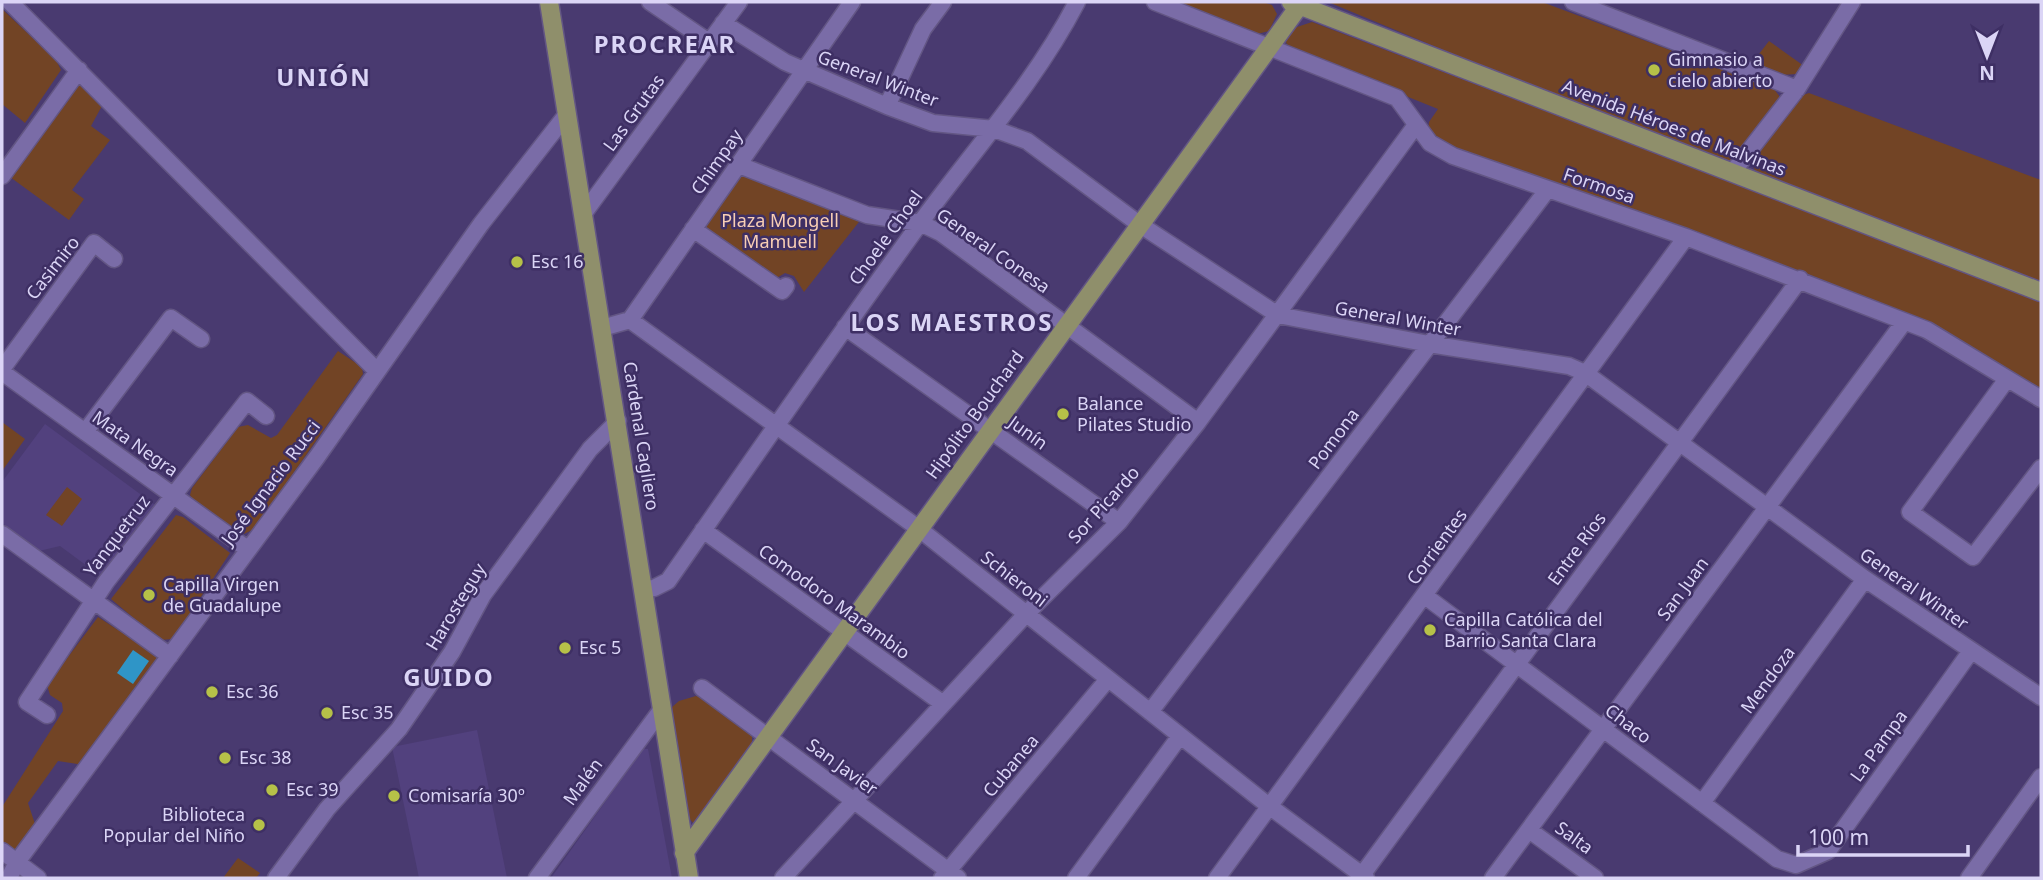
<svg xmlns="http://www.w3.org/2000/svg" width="2043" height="880" font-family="'Noto Sans',sans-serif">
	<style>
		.built { fill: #52417e }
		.green { fill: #724425 }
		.water { fill: #2f95c7 }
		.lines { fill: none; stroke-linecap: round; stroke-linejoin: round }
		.minor-casing { stroke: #635684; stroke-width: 19 }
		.major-casing { stroke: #635684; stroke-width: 21 }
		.minor { stroke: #7a6ca7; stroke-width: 16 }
		.major { stroke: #8f8f6b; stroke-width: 18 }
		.poi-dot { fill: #b6c148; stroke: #3e2f64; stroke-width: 2.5 }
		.labels { text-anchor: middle; stroke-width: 5; stroke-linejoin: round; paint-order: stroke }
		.poi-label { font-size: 18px; fill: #dbd5f6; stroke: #3e2f64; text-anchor: start }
		.street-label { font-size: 18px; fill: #dbd5f6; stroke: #3e2f64 }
		.park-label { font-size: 18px; fill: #f8ceb4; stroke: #3e2f64 }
		.district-label { font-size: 24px; font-weight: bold; letter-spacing: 2px; fill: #dbd5f6; stroke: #3e2f64 }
	</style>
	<rect width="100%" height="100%" fill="#493a70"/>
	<path class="built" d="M45,424L155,505L102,577L60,546L39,551L2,523V482Z
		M477,730L507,878H419L392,747Z
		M643,749H648L672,878H551Z"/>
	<path class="green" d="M1169,2H1263L1272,5L1277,14L1269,31L1253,35Z
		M1328,2H1542L1774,89L1780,97L1734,159L1716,163Z
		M2,9L56,60L61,70L25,123L2,104Z
		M1312,22L2041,300V390L1928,323L1803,272L1437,141L1428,134L1429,122L1438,109L1289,49L1286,42L1291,29Z
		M1769,41L1804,66L1797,74L1780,75L1752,63Z
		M80,81L103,104L91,126L110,140L72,190L84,199L69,220L10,177Z
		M1809,93L2041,180V286L1759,177L1751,163L1753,155L1800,96Z
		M740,173L862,218L804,292L794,276L785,273L775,279L711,234L706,226L708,217Z
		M338,351L362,367L363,374L254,529L244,534L235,532L194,501L190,495L192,488L238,427L248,425L271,438L277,435Z
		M2,422L25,439L2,471Z
		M67,487L82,499L62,526L46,515Z
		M176,515L183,517L230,553L173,639L160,640L111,599Z
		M98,617L155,654L159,660L84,765L58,761L28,803L38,833L18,855L2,847V807L63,711L62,703L50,695L47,685Z
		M696,696L705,699L752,733V747L699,821L694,824L687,816L671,708L679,701Z
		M238,858L260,873L256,878H223Z"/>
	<path class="water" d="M133,650L149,661L133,684L117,673Z"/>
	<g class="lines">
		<defs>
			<path id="minor" d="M10,2L377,371
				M650,2L709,42
				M1155,2L1397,98L1430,143L1453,156L1686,237L1927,330L2041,399
				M1573,2L1797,89
				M723,23L785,62L887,106L933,123L994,129L1027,141L1139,224L1278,315L1429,344L1569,366L1585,373L1865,579L2041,697
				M887,106L923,29L943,2
				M739,165L867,215L920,223L941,233L1198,422
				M1732,173L1797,89L1852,2
				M2,176L79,70
				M584,213L739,2
				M693,229L782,291L786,286
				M630,320L918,528L1269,806L1366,878
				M845,327L1119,522
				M602,328L630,320L852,2
				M2,369L94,243L114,259
				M2,372L246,548
				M2007,379L1910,512L1973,557L2041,468
				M85,432L171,318L201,339
				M703,530L942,703
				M2,534L170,656
				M645,589L654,588L668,581C751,462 833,343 918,226C972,152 1035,83 1077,2
				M1425,596L1777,859L1796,865L1828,851L1971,651
				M702,688L958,878
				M1150,712L1548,189
				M47,715L27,702L106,582L247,401L266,416
				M1702,803L1865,579
				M1529,830L1595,878
				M2,851L38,878
				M1362,875L1800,279
				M9,878L17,862L317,457L481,224L567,114
				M276,878L327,809L399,729L452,652L483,595L590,449L618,421
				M537,878L662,709
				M783,878L1026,614L1119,522L1198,422L1416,125
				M942,878L1108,679
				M1076,878L1180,736
				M1217,878L1686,237
				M1493,878L1904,322
				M1969,878L2041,777"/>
			<path id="major" d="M549,2L689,878
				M1291,2L2041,292
				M684,853L1302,2"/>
		</defs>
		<use href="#minor" class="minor-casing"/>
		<use href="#major" class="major-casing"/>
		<use href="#minor" class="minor"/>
		<use href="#major" class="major"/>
	</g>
	<g class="poi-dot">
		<circle cx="1654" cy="70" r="7"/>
		<circle cx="517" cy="262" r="7"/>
		<circle cx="1063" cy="414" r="7"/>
		<circle cx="149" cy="595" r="7"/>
		<circle cx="1430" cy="630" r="7"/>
		<circle cx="565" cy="648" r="7"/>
		<circle cx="212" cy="692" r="7"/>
		<circle cx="327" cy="713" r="7"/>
		<circle cx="225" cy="758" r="7"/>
		<circle cx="272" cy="790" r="7"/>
		<circle cx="394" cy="796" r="7"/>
		<circle cx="259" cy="825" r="7"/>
	</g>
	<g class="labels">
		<g class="poi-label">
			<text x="1668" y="66">Gimnasio a<tspan x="1668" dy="21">cielo abierto</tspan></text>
			<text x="531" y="268">Esc 16</text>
			<text x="1077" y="410">Balance<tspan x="1077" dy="21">Pilates Studio</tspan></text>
			<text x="163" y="591">Capilla Virgen<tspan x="163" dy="21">de Guadalupe</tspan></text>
			<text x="1444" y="626">Capilla Católica del<tspan x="1444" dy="21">Barrio Santa Clara</tspan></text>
			<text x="579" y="654">Esc 5</text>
			<text x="226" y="698">Esc 36</text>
			<text x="341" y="719">Esc 35</text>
			<text x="239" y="764">Esc 38</text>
			<text x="286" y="796">Esc 39</text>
			<text x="408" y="802">Comisaría 30º</text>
			<text x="245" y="821" text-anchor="end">Biblioteca<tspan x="245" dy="21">Popular del Niño</tspan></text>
		</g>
		<g class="street-label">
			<text transform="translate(878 79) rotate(21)" y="6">General Winter</text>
			<text transform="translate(634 113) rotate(-54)" y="6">Las Grutas</text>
			<text transform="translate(1674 128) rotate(21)" y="6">Avenida Héroes de Malvinas</text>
			<text transform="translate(717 162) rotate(-55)" y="6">Chimpay</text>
			<text transform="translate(1599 186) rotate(19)" y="6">Formosa</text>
			<text transform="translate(886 238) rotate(-54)" y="6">Choele Choel</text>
			<text transform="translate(993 251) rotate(35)" y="6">General Conesa</text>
			<text transform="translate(53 268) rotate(-52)" y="6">Casimiro</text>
			<text transform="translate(1398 319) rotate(10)" y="6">General Winter</text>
			<text transform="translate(975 415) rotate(-54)" y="6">Hipólito Bouchard</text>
			<text transform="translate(1028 433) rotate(36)" y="6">Junín</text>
			<text transform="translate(641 436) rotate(81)" y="6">Cardenal Cagliero</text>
			<text transform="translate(1334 439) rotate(-53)" y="6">Pomona</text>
			<text transform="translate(135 444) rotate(35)" y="6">Mata Negra</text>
			<text transform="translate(271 483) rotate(-53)" y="6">José Ignacio Rucci</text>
			<text transform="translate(1104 505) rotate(-48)" y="6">Sor Picardo</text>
			<text transform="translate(117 536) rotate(-53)" y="6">Yanquetruz</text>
			<text transform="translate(1437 547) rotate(-54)" y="6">Corrientes</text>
			<text transform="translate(1577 549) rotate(-54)" y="6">Entre Ríos</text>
			<text transform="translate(1014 579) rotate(38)" y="6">Schieroni</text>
			<text transform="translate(1683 589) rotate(-54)" y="6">San Juan</text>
			<text transform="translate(1914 589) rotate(35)" y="6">General Winter</text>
			<text transform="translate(834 602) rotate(36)" y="6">Comodoro Marambio</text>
			<text transform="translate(456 607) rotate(-59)" y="6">Harosteguy</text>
			<text transform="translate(1768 680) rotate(-54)" y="6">Mendoza</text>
			<text transform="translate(1628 724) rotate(37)" y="6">Chaco</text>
			<text transform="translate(1879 746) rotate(-54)" y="6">La Pampa</text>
			<text transform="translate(1011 766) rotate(-50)" y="6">Cubanea</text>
			<text transform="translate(842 767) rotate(36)" y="6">San Javier</text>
			<text transform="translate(583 782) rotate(-54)" y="6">Malén</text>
			<text transform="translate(1574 838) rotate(36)" y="6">Salta</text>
		</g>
		<g class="park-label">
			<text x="780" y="227">Plaza Mongell<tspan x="780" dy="21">Mamuell</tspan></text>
		</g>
		<g class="district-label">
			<text x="665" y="53">PROCREAR</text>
			<text x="324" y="86">UNIÓN</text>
			<text x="952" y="331">LOS MAESTROS</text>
			<text x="449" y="686">GUIDO</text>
		</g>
	</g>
	<rect width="2043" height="880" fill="none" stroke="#dbd5f6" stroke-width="7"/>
	<g transform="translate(1987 56) rotate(180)" stroke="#3e2f64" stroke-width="5" paint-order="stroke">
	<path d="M0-5L12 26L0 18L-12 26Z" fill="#dbd5f6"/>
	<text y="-10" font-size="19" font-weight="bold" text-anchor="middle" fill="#dbd5f6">N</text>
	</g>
	<path d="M1798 845v10h170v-10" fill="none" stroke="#dbd5f6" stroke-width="3.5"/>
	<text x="1808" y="845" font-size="21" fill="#dbd5f6" stroke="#3e2f64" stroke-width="5" paint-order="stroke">100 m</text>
</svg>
